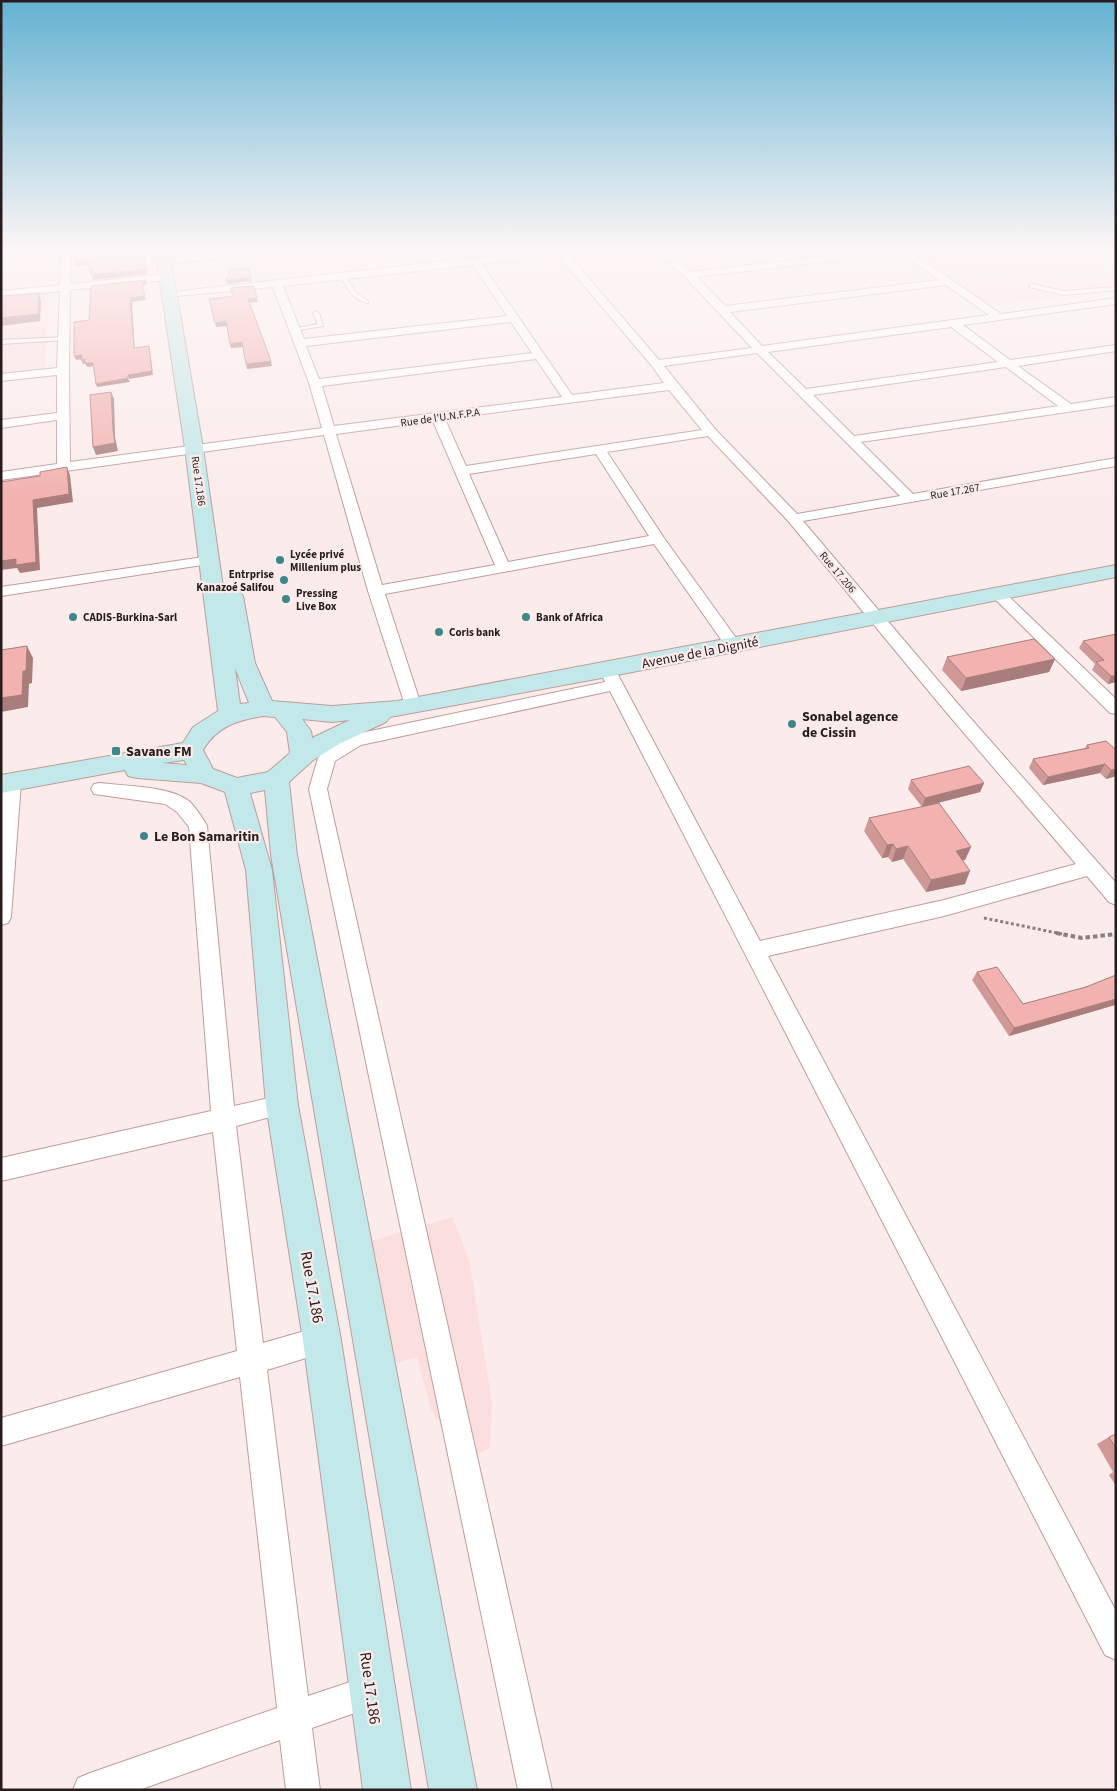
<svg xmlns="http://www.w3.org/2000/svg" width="1117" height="1791" font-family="'Source Sans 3',sans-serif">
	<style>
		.built { fill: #fadfde }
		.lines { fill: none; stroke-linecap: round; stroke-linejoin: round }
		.lane-casing { stroke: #be9d9c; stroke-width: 2 }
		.street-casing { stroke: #be9d9c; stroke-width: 2 }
		.secondary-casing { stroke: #be9d9c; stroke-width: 2 }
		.path-far1 { stroke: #8d7f7f; stroke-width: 3; stroke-dasharray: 3 2.5; stroke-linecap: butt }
		.path { stroke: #8d7f7f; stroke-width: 4; stroke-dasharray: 4.5 3; stroke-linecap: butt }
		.lane { fill: #fff; fill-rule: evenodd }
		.street { fill: #fff; fill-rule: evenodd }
		.secondary { fill: #c3e8e9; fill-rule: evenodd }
		.wall { fill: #d09997 }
		.shaded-wall { fill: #a97d7b }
		.building { fill: #f2b2b0; stroke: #a97d7b }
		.poi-dot { fill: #3f878a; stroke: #fbeceb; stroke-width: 2 }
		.labels { text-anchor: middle; stroke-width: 4.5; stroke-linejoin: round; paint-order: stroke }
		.far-street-label { font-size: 11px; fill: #281c1c; stroke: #fbeceb }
		.far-poi-label { font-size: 11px; font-weight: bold; fill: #281c1c; stroke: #fbeceb; text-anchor: start }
		.street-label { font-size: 14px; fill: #281c1c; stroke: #fbeceb }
		.poi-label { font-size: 14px; font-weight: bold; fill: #281c1c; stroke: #fbeceb; text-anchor: start }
		.near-street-label { font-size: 16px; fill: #281c1c; stroke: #fbeceb }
	</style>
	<rect width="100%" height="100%" fill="#fbeceb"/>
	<path class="built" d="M1,249H10L6,289L1,290Z
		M908,249H1068L1116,277V290L989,306Z
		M49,293L45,369L1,374V298Z
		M452,1217L469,1259L492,1402L490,1448L466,1461L431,1410L417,1357L384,1367L371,1241Z"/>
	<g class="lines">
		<defs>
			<path id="lane" d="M341,275H345L356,293L368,301V303C355,302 344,286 341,275Z
				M1031,284L1064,291L1116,287V290L1064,295L1029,287Z
				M316,311L319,313L323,326L293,331V329L318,324L313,313Z
				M67,337V339L65,340L1,344V340Z"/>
			<path id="street" d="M61,249H71L70,284L166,274L171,277L166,280L70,290L69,371L70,462L322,428L309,383L273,287L177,296L176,294L181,291L553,249H594L589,252L568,254L659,360L752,348L685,277L655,249H666L691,272L887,249H907L1001,314L1116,298V304L963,325L1010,360L1116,345V351L1018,366L1071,404L1116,397V405L861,442L913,494L1116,458V466L803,521L958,704L1116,883V905L1109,902L1087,876L944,916L768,956L1116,1611V1660L1105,1655L610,691L361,745L335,761L327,789L552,1790H518L309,789L318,758L321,754L356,734L605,682L601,673L603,669L609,668L615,669L617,673L760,941L944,900L1076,864L946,712L789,522L708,436L607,452L664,538L741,645L739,648H727L654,544L385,594L421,705L419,709L413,710L407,709L405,705L368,591L324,435L1,480V472L57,464V420L1,428V420L57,413V375L1,381V374L57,368L60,291L1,297V291L60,285ZM901,253L939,280L725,306L697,277ZM558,255L652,366L664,383L572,395L482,264ZM473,265L507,316L304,339L283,286ZM946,285L989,315L762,346L730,312ZM511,322L532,353L319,379L306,346ZM951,327L998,362L806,389L768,352ZM757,353L900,496L797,514L715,429L664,366ZM536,359L562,397L334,426L322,386ZM1006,367L1058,406L854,436L813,395ZM669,390L702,430L466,466L445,419ZM433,421L495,565L382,585L336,434ZM596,454L649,536L508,562L469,474Z
				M253,249H285L280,252L175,263L170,260L175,257Z
				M1085,249H1097L1116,260V267Z
				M210,556L215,557L217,560L215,563L1,596V587Z
				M997,588L1002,590L1116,699V714L1110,713L992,596L989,593L992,590Z
				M12,776L18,778L21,782L11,917L8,923L1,925V801L3,782L6,778Z
				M100,783C124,786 174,786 191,803C197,810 203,818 207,826L234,1106L282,1095L290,1098L294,1105L290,1112L236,1126L263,1343L322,1326L332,1330L336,1340L332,1350L267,1370L308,1696L371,1675L383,1679L387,1691L383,1703L312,1728L320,1790H286L280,1740L139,1790H73L78,1778L90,1773L277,1708L240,1377L1,1446V1418L237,1351L213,1132L1,1181V1158L211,1111L189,827L177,812L165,804L94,794L91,789L94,784Z"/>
			<path id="secondary" d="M155,249H169L203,448L224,594L233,590L240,592L243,596L255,663L272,701L332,706L397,701L1116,565V577L607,677L390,717L386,722L337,745L312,761L289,782L297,855L477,1790H429L271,855L265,790L250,793L272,870L298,1105L341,1340L411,1790H363L303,1340L266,1105L246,870L225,792L201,783L137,778L128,776L125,770L1,793V775L183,743L193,727L218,711L185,448ZM235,668L249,703L240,704ZM263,716L275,717L287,732L290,753L268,772L237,778L213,769L203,750C217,726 238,720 263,716ZM302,719L332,722L350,720L312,738L311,731ZM184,760L187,765L162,763Z"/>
		</defs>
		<use href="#lane" class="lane-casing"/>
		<use href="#street" class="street-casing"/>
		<use href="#secondary" class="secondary-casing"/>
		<path class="path-far1" d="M984,918L1062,934"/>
		<path class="path" d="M1056,933L1082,938L1116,934"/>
		<use href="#lane" class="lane"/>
		<use href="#street" class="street"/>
		<use href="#secondary" class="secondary"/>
	</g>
	<path class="wall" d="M1116,634V682L1108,684L1092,670L1095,664L1079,648L1083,641Z
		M947,657L1055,659L1049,672L961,691L942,670Z
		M1087,745L1116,750V776L1106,779L1100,773L1043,785L1029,768L1033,759L1085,748Z
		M911,780L984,783L980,792L922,807L908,789Z
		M869,818L971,847L965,860H963L965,884L926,892L903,859L892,862L888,857L882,858L864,831Z
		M977,972L1023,1004L1086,987L1116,975V1006L1115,1005L1009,1036L972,980Z
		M1116,1434V1486L1109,1475L1113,1472L1097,1444L1109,1437Z"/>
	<path class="shaded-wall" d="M142,249L147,274L93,280L92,275Z
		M89,260L91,265L76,266L75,261Z
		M89,269H92L94,274H90Z
		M251,278L252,281L227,284L226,280Z
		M146,280L147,284L144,285L143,281Z
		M39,293L41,300L40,321L1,326V318Z
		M145,296L146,300L132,302L135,352L134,348L130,298Z
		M257,298L258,302L249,303L248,299Z
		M226,321L227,326L216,327L215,323Z
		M242,342L243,347L231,348L230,344Z
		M149,346L153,375L129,379L128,375Z
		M82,355L83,359L76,360L74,356Z
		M85,359L86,363L83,364L81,360Z
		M271,361L272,366L247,369L246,364Z
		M85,363H93L94,366L87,367Z
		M128,378L130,382L97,387L96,384Z
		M111,392L114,399L115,437L118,451L96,455L93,447L113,430Z
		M67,467L70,475L73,502L37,508L40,570L20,573L17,568L1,570V561L33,500Z
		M27,646L33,658L32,683L29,684L28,707L1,712V698L23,671Z
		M1055,659L1049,672L961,691L966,678Z
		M1111,676H1116V682L1108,684Z
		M1105,764L1100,773L1043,785L1048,777Z
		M1116,769V776L1106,779L1111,770Z
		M984,783L980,792L922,807L925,798Z
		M893,844L888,857L882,858L887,845Z
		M908,846L903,859L892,862L896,849Z
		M971,847L965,860L950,863L956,851Z
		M970,871L965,884L926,892L931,880Z
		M1116,999V1004L1115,1005L1009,1036L1014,1028Z"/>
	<path class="building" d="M73,249H142L146,269L92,275V269H89V260L75,261Z
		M248,268L251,278L226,280L225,278L230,277L228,270Z
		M146,280L143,281L144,286H142L145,296L130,298L134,348L149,346L152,371L128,375V378L96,384L93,363H85V359L81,360L82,355L74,356V322L89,320L91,286Z
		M254,286L257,298L248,299L271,361L246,364L242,342L230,344L226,321L215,323L209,299L233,296L230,288Z
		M39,293L38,314L1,318V296Z
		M111,392L113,430L115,443L93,447L90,395Z
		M67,467L69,494L33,500L36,562L16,565V559L1,561V482L40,476V472Z
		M1116,634V676H1111L1096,662L1104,660L1083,641Z
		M1034,639L1055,659L966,678L947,657Z
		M27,646L26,671H23L22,695L1,698V650Z
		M1106,741L1116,750V769L1111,770L1105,764L1048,777L1033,759L1089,748L1087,745Z
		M969,766L984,783L925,798L911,780Z
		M939,803L971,847L956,851L970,871L931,880L908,846L896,849L893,844L887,845L869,818Z
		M997,967L1023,1004L1086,987L1116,975V999L1014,1028L977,972Z
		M1116,1434V1448L1109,1437Z"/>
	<linearGradient id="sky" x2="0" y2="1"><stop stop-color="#63b2d2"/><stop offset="0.5" stop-color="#fdf6f6"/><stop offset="1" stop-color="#fdf6f6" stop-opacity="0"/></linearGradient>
	<rect width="1117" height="500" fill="url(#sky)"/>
	<g class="poi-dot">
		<circle cx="280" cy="560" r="5"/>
		<circle cx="284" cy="580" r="5"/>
		<circle cx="286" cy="599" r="5"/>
		<circle cx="73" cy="617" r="5"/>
		<circle cx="526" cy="617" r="5"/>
		<circle cx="439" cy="632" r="5"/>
		<circle cx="792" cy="724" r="5"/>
		<rect x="111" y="746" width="10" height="10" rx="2.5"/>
		<circle cx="144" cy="836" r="5"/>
	</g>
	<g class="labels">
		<g class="far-street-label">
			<text transform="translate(440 417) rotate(-8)" y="4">Rue de l'U.N.F.P.A</text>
			<text transform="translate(199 481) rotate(82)" y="4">Rue 17.186</text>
			<text transform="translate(955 491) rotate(-10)" y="4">Rue 17.267</text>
			<text transform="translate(838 572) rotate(50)" y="4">Rue 17.206</text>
		</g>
		<g class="far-poi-label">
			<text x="290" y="558">Lycée privé<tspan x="290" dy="13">Millenium plus</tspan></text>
			<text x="274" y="578" text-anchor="end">Entrprise<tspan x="274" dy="13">Kanazoé Salifou</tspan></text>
			<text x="296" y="597">Pressing<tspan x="296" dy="13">Live Box</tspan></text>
			<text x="83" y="621">CADIS-Burkina-Sarl</text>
			<text x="536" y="621">Bank of Africa</text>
			<text x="449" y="636">Coris bank</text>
		</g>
		<g class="street-label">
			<text transform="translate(700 652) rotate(-11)" y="5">Avenue de la Dignité</text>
		</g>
		<g class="poi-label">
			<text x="802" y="721">Sonabel agence<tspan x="802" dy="16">de Cissin</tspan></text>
			<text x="126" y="756">Savane FM</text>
			<text x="154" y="841">Le Bon Samaritin</text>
		</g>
		<g class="near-street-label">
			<text transform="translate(313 1287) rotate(80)" y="6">Rue 17.186</text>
			<text transform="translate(371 1688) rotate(82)" y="6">Rue 17.186</text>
		</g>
	</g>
	<rect width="1117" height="1791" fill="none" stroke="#281c1c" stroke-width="5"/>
</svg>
